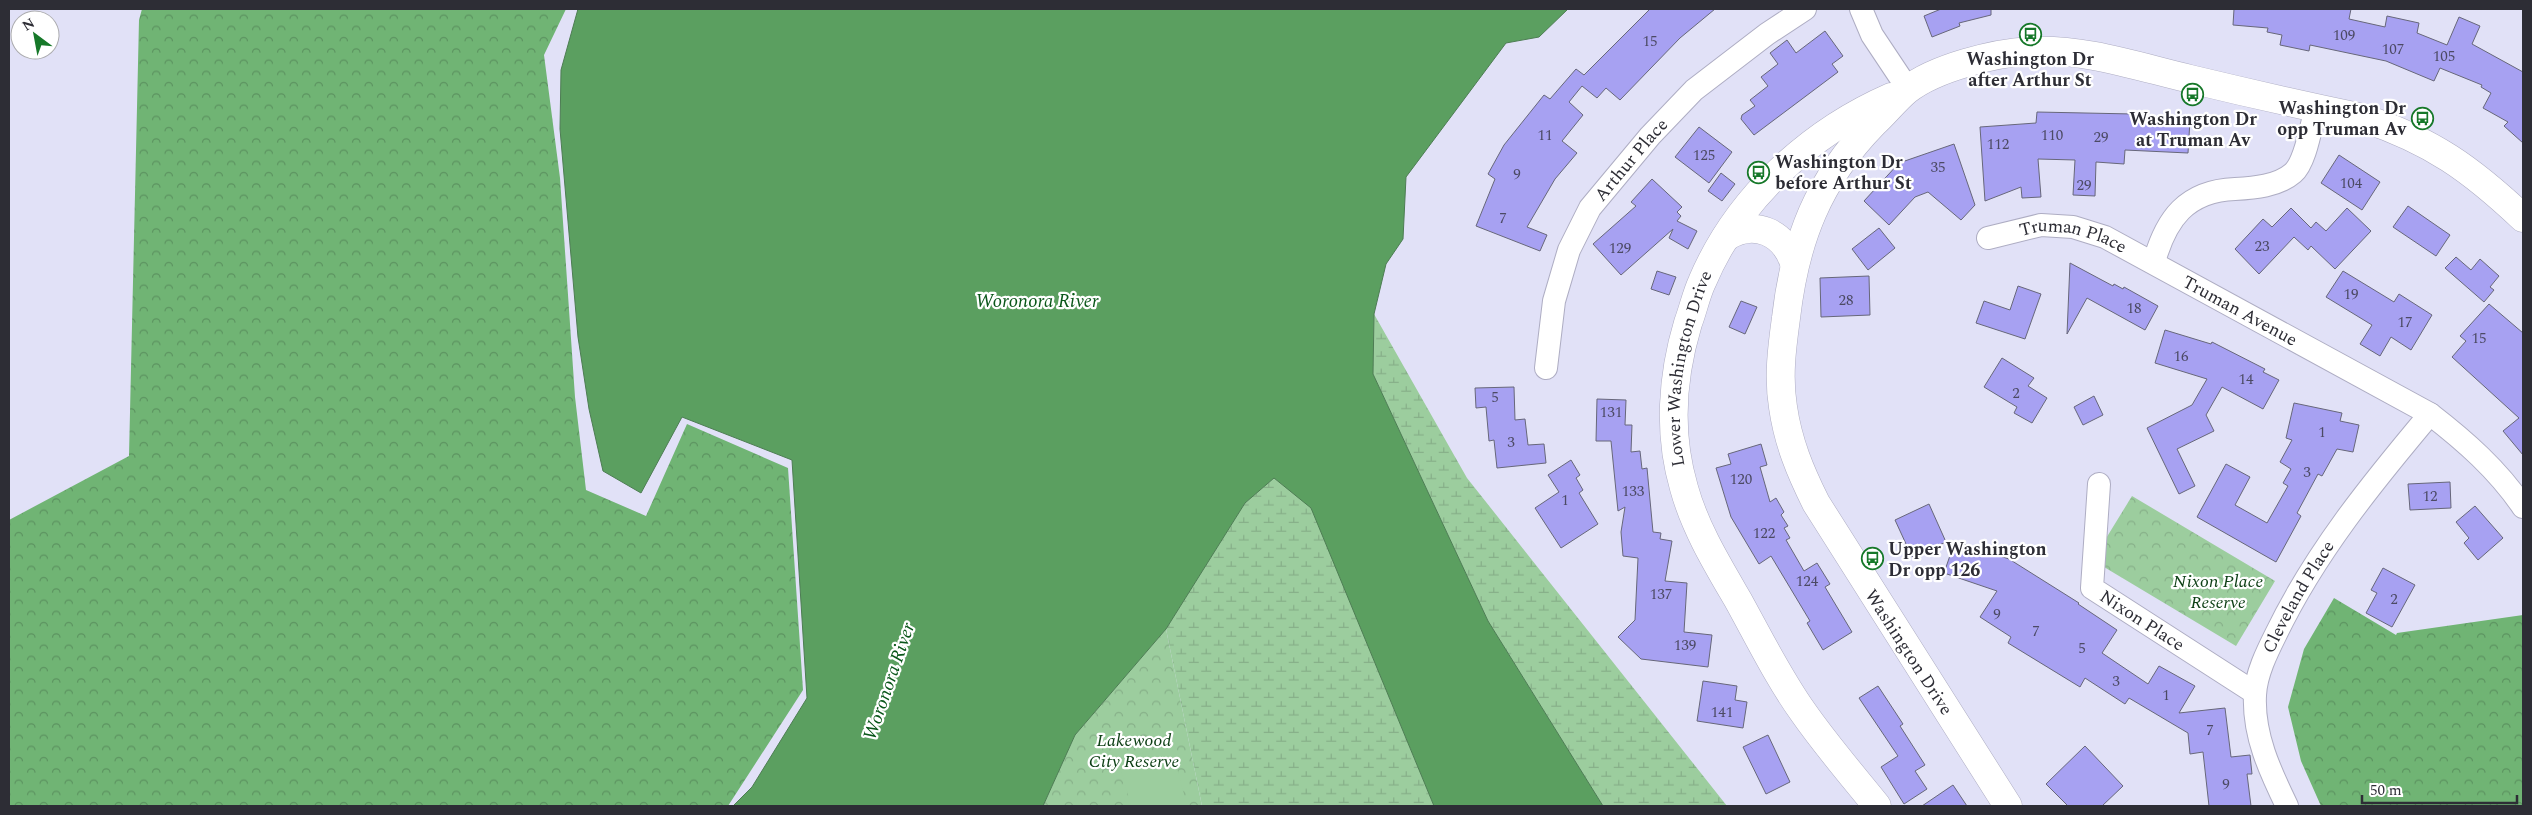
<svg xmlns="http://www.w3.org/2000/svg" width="2532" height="815" font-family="Spectral,serif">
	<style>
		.forest { fill: url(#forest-crowns) }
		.wetland { fill: url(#wetland-marsh) }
		.park { fill: url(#park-crowns) }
		.pitch { fill: #9ccd9e }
		.water { fill: #5b9f60; stroke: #4d7d53 }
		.building { fill: #a7a1f2; stroke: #67677a }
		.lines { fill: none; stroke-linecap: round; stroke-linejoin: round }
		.minor-casing { stroke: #aeadc3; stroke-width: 24 }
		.tertiary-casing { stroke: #aeadc3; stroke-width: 29 }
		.minor { stroke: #fff; stroke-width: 22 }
		.tertiary { stroke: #fff; stroke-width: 28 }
		.labels { text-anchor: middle; stroke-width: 4.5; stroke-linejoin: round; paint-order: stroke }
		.number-label { font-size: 15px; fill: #4c4a64 }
		.poi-label { font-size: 18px; font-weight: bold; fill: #2d2d35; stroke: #fff }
		.street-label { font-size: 18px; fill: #2d2d35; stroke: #fff }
		.park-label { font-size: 18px; font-style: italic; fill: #0e4016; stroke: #fff }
		.water-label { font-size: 19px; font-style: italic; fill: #0a571a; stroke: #fff }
	</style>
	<defs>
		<pattern id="forest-crowns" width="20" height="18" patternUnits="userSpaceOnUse" patternTransform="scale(1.25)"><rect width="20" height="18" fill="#70b474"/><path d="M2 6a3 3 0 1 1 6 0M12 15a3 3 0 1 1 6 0" fill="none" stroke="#5c9360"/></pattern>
		<pattern id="wetland-marsh" width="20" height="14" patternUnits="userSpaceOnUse" patternTransform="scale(1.25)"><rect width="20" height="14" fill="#9ccd9e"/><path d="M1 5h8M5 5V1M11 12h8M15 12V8" fill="none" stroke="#87b089"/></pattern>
		<pattern id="park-crowns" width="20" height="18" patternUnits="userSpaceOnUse" patternTransform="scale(1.25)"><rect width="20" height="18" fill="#9ccd9e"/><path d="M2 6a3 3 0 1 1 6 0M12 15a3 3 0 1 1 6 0" fill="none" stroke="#87b089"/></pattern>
	</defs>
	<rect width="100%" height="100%" fill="#e1e1f7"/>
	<path class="forest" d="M142,9H566L544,55L560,178L575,397L586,490L646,516L687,424L788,468L803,690L728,806H9V520L129,456L139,20Z
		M2334,598L2396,635L2397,633L2523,615V806H2321L2301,761L2288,707L2304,649Z"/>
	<path class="wetland" d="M1374,314L1467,478L1727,806H1603L1488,621L1373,374Z
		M1274,478L1311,507L1434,806H1202L1166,629L1245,503Z"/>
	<path class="park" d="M2132,496L2275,581L2236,646L2104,567L2105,540Z
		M1166,629L1202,806H1043L1075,735Z"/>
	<path class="pitch" d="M1171,745L1187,806H1131L1118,760Z"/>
	<path class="water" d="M578,9H1568L1539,37L1506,43L1406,177L1403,239L1386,264L1374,314L1373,374L1488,621L1603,806H1434L1311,508L1274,478L1245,503L1166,629L1075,735L1043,806H733L752,787L807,698L792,460L682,417L641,493L603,471L589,409L578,337L560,129L561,70Z"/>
	<path class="building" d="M1650,9H1715L1680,38L1620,100L1606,88L1597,98L1582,86L1569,102L1583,115L1562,141L1577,153L1555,179L1527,227L1547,235L1540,251L1476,226L1495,179L1488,174L1504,145L1544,95L1550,99L1576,69L1584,75Z
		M1941,9H1991V15L1959,23L1960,26L1932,37L1924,16Z
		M2234,9H2351L2349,19L2385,27L2387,16L2419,23L2417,33L2447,45L2459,17L2480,26L2472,44L2523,72V143L2504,126L2508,122L2483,108L2491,93L2481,87L2482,85L2440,68L2434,81L2386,61L2310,45L2309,51L2280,45L2282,35L2267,32L2268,28L2233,25Z
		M1825,31L1843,56L1832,64L1838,72L1754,135L1741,119L1742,115L1755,106L1750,100L1768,86L1761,77L1778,64L1770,53L1787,40L1796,53Z
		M2037,112L2133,114V116L2190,120L2188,153L2125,150L2124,164L2096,162L2095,196L2073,195L2075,160L2038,159L2041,197L2022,198L2021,187L1985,201L1980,127L2036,123Z
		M1699,127L1732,152L1709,183L1675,157Z
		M1954,144L1975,205L1961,220L1928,192L1915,197L1889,225L1864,201L1899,163Z
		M2339,155L2380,182L2362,210L2321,183Z
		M1721,173L1735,184L1722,201L1708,191Z
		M1652,179L1682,207L1677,212L1681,216L1677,221L1697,231L1688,249L1669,238L1673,229L1621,275L1593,244L1636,206L1631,202Z
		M2408,206L2450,235L2436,256L2393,227Z
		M2291,208L2311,228L2316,222L2326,231L2347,208L2371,231L2335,269L2311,246L2308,250L2294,237L2259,274L2235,249L2263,219L2272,227Z
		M1879,228L1895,248L1868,270L1852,249Z
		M2456,257L2471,270L2480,259L2499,276L2490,287L2494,290L2484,302L2445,268Z
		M2070,263L2113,286L2114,284L2123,289L2124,287L2158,306L2145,330L2087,298L2067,334Z
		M1657,271L1676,277L1669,295L1651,289Z
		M2343,271L2394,302L2399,294L2432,315L2411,350L2391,337L2380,356L2360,344L2372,325L2326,297Z
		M1869,276L1870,315L1821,317L1820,278Z
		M2018,286L2041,294L2025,339L1976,323L1984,301L2010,310Z
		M1741,301L1757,307L1745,334L1729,327Z
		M2489,304L2523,333V455L2503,431L2519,418L2452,357L2466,341L2460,336Z
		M2165,330L2211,344L2212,342L2265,369L2263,372L2279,380L2263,409L2222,387L2206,415L2214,431L2177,449L2195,486L2179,494L2147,428L2192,405L2207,379L2155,363Z
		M2002,358L2034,378L2028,386L2047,398L2032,423L2014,413L2017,407L1984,387Z
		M1514,387L1515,420L1525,419L1528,445L1544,444L1546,463L1497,468L1494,440L1489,441L1486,407L1476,408L1475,388Z
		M2094,396L2103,415L2083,425L2074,407Z
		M1597,399L1626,400L1625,425H1632L1631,452L1640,451L1642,469L1647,468L1653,532L1661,533L1660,539L1672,541L1665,581L1687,583L1684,632L1712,635L1708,667L1641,659L1618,637L1635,620L1638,558L1623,556L1621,532L1625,507L1618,511L1611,441H1596Z
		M2294,403L2342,413L2340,421L2359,425L2353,452L2337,449L2322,476L2318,474L2297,513L2301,516L2276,562L2197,517L2226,464L2250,477L2235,505L2267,523L2288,486L2283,483L2291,469L2280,462L2292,440L2286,438Z
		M1761,444L1767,465L1760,467L1770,502L1776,498L1784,512L1781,515L1788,526L1784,528L1790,538L1786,540L1804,571L1817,563L1830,584L1825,587L1852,632L1823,650L1807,623L1810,621L1771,556L1759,564L1731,517L1716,468L1731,464L1728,454Z
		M1571,460L1580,475L1576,478L1583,490L1579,493L1598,524L1561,548L1535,508L1559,492L1548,475Z
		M2450,482L2451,508L2410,510L2408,484Z
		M1929,504L1946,542L1912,557L1895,520Z
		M2475,506L2503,538L2478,560L2464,543L2469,538L2456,522Z
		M1955,541L2009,559L2079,603L2078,604L2117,630L2102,653L2148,684L2159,666L2195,686L2179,713L2225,708L2231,757L2250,755L2252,774H2247L2251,806H2209L2203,752L2190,754L2188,733L2129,698L2125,704L2085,678L2080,687L2008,643L2011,637L1980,617L1997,591L1944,573Z
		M2383,568L2415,585L2392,627L2366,613L2377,593L2371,590Z
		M1703,681L1737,686L1735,700L1747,702L1743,728L1697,721Z
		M1878,686L1903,724L1900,726L1925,765L1915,771L1927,789L1904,804L1881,767L1898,756L1859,698Z
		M1768,735L1790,782L1766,794L1743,747Z
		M2085,746L2123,786L2102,806H2068L2046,784Z
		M1953,785L1967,806H1922Z"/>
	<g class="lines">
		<defs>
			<g id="minor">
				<path d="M1861,9L1872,35L1908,89"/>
				<path id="s1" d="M1988,238L2041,225L2073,227L2105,237L2430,414C2465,441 2498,470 2523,507"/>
				<path d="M2154,262C2166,219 2186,191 2235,189C2254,188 2278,186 2293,173C2306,162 2311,125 2316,108"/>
				<path id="s2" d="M1546,368L1554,301L1569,250L1590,208L1650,136L1694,90L1767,34L1805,9"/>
				<path id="s3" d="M2099,484L2092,588L2255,693"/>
				<path id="s4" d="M2287,806C2270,771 2253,735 2255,695C2256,674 2267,652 2276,634C2315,553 2372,483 2430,414"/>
			</g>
			<g id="tertiary">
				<path d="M1726,237C1754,219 1784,232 1794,263"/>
				<path id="s5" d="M1877,806C1852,775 1826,745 1803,712C1778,677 1759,638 1738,600C1717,564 1695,528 1684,488C1668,434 1672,376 1688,323C1693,310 1696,295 1702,282C1737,199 1809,133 1891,97"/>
				<path d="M2008,806L1816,503C1800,471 1788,442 1783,407C1778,377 1782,347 1786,318C1795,240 1818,180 1874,123C1885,113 1895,100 1907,90C1935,68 1994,53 2030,51C2084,48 2139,67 2190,79C2248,93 2306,106 2363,118C2432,141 2471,169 2523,218"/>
			</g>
		</defs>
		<use href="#minor" class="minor-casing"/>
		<use href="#tertiary" class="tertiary-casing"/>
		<use href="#minor" class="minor"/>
		<use href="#tertiary" class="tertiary"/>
	</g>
	<defs>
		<symbol id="bus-ring" viewBox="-11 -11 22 22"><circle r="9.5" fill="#fff" stroke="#167829" stroke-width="1.5"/><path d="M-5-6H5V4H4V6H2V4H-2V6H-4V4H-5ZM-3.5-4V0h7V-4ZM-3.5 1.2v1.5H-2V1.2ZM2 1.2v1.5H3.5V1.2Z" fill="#167829"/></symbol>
	</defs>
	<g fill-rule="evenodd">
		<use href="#bus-ring" x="2018" y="22" width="25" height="25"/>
		<use href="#bus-ring" x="2180" y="82" width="25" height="25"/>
		<use href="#bus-ring" x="2410" y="106" width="25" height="25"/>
		<use href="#bus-ring" x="1746" y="160" width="25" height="25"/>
		<use href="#bus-ring" x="1860" y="546" width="25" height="25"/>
	</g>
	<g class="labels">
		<g class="number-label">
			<text x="2344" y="40">109</text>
			<text x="1650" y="46">15</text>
			<text x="2393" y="54">107</text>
			<text x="2444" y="61">105</text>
			<text x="1545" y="140">11</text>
			<text x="2052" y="140">110</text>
			<text x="2101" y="142">29</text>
			<text x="1998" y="149">112</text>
			<text x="1704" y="160">125</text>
			<text x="1938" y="172">35</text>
			<text x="1517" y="179">9</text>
			<text x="2351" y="188">104</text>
			<text x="2084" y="190">29</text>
			<text x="1503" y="223">7</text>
			<text x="2262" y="251">23</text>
			<text x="1620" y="253">129</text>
			<text x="2351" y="299">19</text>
			<text x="1846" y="305">28</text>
			<text x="2134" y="313">18</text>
			<text x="2405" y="327">17</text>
			<text x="2479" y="343">15</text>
			<text x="2181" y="361">16</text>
			<text x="2246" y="384">14</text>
			<text x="2016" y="398">2</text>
			<text x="1495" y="402">5</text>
			<text x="1611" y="417">131</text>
			<text x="2322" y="437">1</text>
			<text x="1511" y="447">3</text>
			<text x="2307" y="477">3</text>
			<text x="1741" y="484">120</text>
			<text x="1633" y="496">133</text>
			<text x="2430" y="501">12</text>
			<text x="1565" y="505">1</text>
			<text x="1764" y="538">122</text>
			<text x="1807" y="586">124</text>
			<text x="1661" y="599">137</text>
			<text x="2394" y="604">2</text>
			<text x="1997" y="619">9</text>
			<text x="2036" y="636">7</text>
			<text x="1685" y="650">139</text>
			<text x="2082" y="653">5</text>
			<text x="2116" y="686">3</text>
			<text x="2166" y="700">1</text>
			<text x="1722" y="717">141</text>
			<text x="2210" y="735">7</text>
			<text x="2226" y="789">9</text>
		</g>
		<g class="poi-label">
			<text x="2030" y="65">Washington Dr<tspan x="2030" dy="21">after Arthur St</tspan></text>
			<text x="2406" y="114" text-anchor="end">Washington Dr<tspan x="2406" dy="21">opp Truman Av</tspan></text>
			<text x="2193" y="125">Washington Dr<tspan x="2193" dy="21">at Truman Av</tspan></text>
			<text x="1775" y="168" text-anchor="start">Washington Dr<tspan x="1775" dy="21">before Arthur St</tspan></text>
			<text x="1888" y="555" text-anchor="start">Upper Washington<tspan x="1888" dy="21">Dr opp 126</tspan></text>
		</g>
		<g class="street-label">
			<text dy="6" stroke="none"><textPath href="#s2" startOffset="231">Arthur Place</textPath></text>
			<text dy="6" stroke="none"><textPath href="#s1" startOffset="88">Truman Place</textPath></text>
			<text dy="6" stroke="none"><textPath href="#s1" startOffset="274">Truman Avenue</textPath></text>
			<text dy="6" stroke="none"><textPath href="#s5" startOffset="496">Lower Washington Drive</textPath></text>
			<text dy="6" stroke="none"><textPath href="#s4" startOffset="225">Cleveland Place</textPath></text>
			<text dy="6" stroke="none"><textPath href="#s3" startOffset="164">Nixon Place</textPath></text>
			<text transform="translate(1909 652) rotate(57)" y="6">Washington Drive</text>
		</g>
		<g class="park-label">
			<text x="2218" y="587">Nixon Place<tspan x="2218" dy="21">Reserve</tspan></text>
			<text x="1134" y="746">Lakewood<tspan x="1134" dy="21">City Reserve</tspan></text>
		</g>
		<g class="water-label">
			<text x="1037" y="307">Woronora River</text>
			<text transform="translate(888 681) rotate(-71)" y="7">Woronora River</text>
		</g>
	</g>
	<rect width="2532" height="815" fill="none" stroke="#2d2d35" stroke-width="20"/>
	<g transform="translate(35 35) rotate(328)"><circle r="24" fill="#ffffff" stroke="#ababae"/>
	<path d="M0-4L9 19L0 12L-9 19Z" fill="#167829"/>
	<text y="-8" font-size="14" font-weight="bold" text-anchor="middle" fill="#2d2d35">N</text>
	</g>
	<path d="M2362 795v8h155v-8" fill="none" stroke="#2d2d35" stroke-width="2.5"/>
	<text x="2370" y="795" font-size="15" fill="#2d2d35" stroke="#ffffff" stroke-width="4" paint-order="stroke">50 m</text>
</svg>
